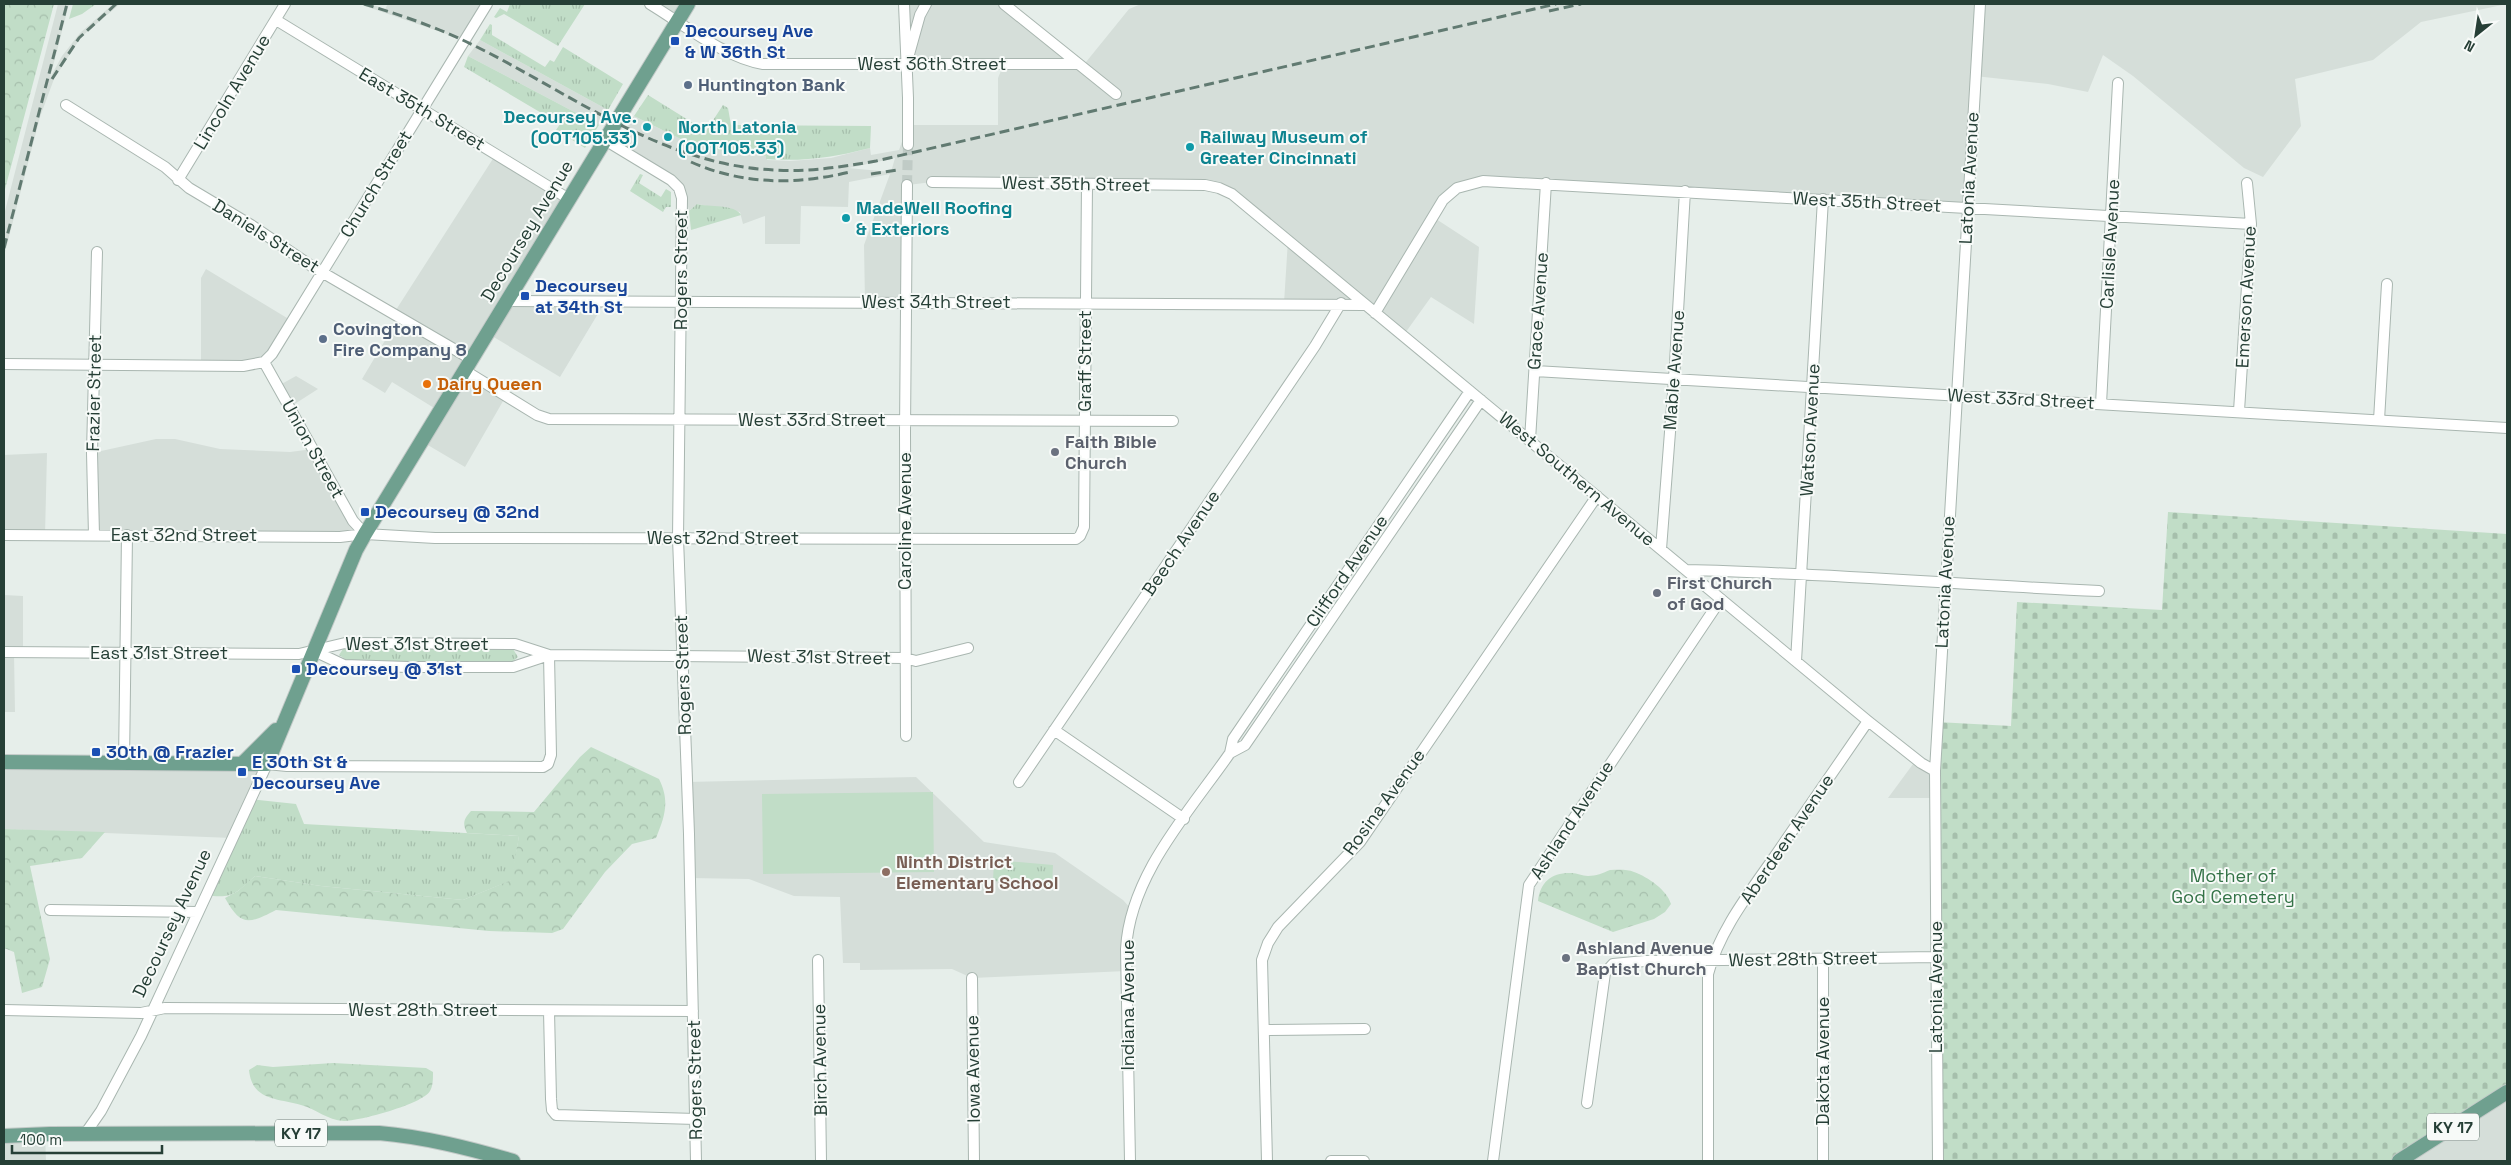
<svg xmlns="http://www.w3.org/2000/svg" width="2511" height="1165" font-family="'Space Grotesk',sans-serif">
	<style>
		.built { fill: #d5ded9; fill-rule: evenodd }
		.grass { fill: url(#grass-tufts) }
		.forest { fill: url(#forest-crowns) }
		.cemetery { fill: url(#cemetery-stones) }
		.garden { fill: #c1ddc7 }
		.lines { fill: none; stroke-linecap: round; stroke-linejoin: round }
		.minor-tunnel { stroke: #c0cbc6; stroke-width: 10; stroke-dasharray: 10 5; stroke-linecap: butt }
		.minor-casing { stroke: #a9b6b0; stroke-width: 12 }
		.major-casing { stroke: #c2c9c7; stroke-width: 16 }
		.minor { stroke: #fff; stroke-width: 10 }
		.major { stroke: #6fa08f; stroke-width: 14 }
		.rail { stroke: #617a71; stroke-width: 3; stroke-dasharray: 10 5; stroke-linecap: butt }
		.transit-dot { fill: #1a4fb4; stroke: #f7faf8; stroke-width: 2 }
		.service-dot { fill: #5c6f8a; stroke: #f7faf8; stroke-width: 2 }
		.culture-dot { fill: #0f9aa8; stroke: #f7faf8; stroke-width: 2 }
		.food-dot { fill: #e8710a; stroke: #f7faf8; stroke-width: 2 }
		.worship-dot { fill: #6b7280; stroke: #f7faf8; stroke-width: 2 }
		.education-dot { fill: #8d6e63; stroke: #f7faf8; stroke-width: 2 }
		.labels { text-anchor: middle; stroke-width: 4; stroke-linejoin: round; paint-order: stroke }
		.shield { fill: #f7faf8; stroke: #657770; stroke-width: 1 }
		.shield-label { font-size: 16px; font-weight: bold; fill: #263f36 }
		.transit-label { font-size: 18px; font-weight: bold; fill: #164399; stroke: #f7faf8; text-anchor: start }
		.street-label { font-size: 18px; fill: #263f36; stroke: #f7faf8 }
		.service-label { font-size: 18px; font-weight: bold; fill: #4e5e75; stroke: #f7faf8; text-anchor: start }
		.culture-label { font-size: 18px; font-weight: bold; fill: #0d838f; stroke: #f7faf8; text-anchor: start }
		.food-label { font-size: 18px; font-weight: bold; fill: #c56008; stroke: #f7faf8; text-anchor: start }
		.worship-label { font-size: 18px; font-weight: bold; fill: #5b616d; stroke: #f7faf8; text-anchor: start }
		.education-label { font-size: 18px; font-weight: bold; fill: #785e54; stroke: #f7faf8; text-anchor: start }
		.park-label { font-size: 18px; fill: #347347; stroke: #f7faf8 }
	</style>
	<defs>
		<pattern id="grass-tufts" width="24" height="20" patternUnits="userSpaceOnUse" patternTransform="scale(1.25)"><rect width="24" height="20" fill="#c1ddc7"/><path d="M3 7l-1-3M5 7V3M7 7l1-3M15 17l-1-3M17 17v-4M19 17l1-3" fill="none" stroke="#a6bfac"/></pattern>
		<pattern id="forest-crowns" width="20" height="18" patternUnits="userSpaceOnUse" patternTransform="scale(1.25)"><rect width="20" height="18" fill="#c1ddc7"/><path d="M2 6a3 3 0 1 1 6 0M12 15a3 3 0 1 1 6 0" fill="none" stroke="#a6bfac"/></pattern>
		<pattern id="cemetery-stones" width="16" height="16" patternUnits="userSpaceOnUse" patternTransform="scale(1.25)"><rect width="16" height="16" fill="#c1ddc7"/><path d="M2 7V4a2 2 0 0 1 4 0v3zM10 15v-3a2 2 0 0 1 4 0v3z" fill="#a6bfac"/></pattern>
	</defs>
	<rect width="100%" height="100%" fill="#e6eeea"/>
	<path class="built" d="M58,4H69L50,78L62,56L80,33L112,5L120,4L81,37L54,79L40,117L4,256V215Z
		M359,4H370L385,9L388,4H487L464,40Z
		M650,4H688L678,21Z
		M904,4H1004L1082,67L1129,9L1141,4H2507L2421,22L2373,60L2295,79L2301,126L2263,177L2244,168L2133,76L2103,55L2088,92L2048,84L1975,76L1967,208L1490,180L1457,188L1433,217L1479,247L1474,324L1431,297L1403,336L1365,305L1284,303L1288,240L1219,188L932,182L908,185L906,301H865L864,245L890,174L849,182L848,207L801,206L800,244H765V216L743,224L740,212L697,204L689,211L683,185L675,177L619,141L634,116L691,144L723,151L767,156V160L790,161L831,158L870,148L871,155L899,150L908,125H998V78L1003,66L906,64ZM895,158L891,172L848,168H849Z
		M480,40L608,110L599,125L468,56Z
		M496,154L569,199L507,300L605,302L560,377L487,333L464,370L506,396L465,467L421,441L439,411L392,382L385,393L362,379L399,317L394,313Z
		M206,269L292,321L264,362L201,366V278Z
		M296,376L318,389L290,407L278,386Z
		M156,439H175L220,449L290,452L313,449L365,534L94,535L92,453Z
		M47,453L45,535H4V455Z
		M4,595L23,596V652L14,653L15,712H4Z
		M1916,760L1935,771L1934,798H1888Z
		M4,762L267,764L232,838L4,829Z
		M916,777L984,842L1055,853L1123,900L1132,910L1126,971L972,978L952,969L860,970V963H843L840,897L794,896L749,879L690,878L687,782Z
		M2507,1092V1161H2399Z
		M45,1134L46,1161H4V1136Z"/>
	<path class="grass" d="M73,4H96L82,14L69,19Z
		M510,4H585L558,46L504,14L496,18L494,17L500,8L507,12Z
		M490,24L492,25V35L545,67L550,60L554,62L563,47L623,84L608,110L480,40Z
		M468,56L599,125L585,148L556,130L560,124L464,67Z
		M648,95L706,131L723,105L728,108L731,125L871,126L870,148C835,157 803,162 766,159V156L723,151L691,144L634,116Z
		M640,174L643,175L639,183L661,197L666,189L671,192V207H666L663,212L630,191Z
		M697,204C709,207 735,204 741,215L691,230L689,211Z
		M346,647L513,649L518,657L511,663L348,661L339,655L343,649Z
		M250,799L296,804L304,824L519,836L512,880L463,900L321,886L255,876C235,894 233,899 205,895Z
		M994,860L1053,865L1052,886L993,881Z"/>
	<path class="forest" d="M4,4H54L4,193Z
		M591,747L659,779C670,801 665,816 656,838L632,844L605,872L563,929L552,933L489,931L276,910C249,924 241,927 225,898L238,891L255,876L321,886L463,900L511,880L519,836L467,833C462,823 464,819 471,811L534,812L580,757Z
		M4,829L105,832L82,858L30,866L50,959L42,987L22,993L14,952L4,948Z
		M1610,870C1617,870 1627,869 1634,872C1648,877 1667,890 1671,904L1665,912L1654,919L1613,932L1538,901C1540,882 1552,872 1572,873C1577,873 1582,876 1588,876C1596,876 1603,873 1610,870Z
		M333,1063L426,1068L433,1072C433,1079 433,1086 430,1091C423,1104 359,1121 344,1121C327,1120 316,1109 301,1105C278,1098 252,1101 249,1070L257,1065L273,1067Z"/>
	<path class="cemetery" d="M2168,512L2507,534V1092L2399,1161H1938L1937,722L2011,726L2017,602L2162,610Z"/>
	<path class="garden" d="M933,792L934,872L763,874L762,794Z"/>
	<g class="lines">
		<path class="minor-tunnel" d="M907,185L908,145"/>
		<defs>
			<path id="minor" d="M650,4C683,24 725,58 763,64H1078
				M904,4L908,98V145
				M1004,4L1116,94
				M276,20L569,199
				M908,58L920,15L926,4
				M66,105L165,167L189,188L251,225L313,267L471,359
				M605,140L671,180L679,188L682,198L678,538L689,834L696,1161
				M178,180L285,4
				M932,182L1205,185L1219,188L1232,194L1868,721L1921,763L1935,771
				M507,301L1365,305
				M1375,313L1443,200L1457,188L1483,181L2251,224
				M264,362L272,354L487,4
				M264,362L353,521L365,534
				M4,364L243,366L264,362
				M464,370L537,415L549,419L1173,421
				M1535,371L2507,428
				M2101,404L2118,83
				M2239,411L2251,224L2247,183
				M2379,420L2387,284
				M1530,440L1546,183
				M4,535L340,537L365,534L435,538L1076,539L1080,536L1084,527L1087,184
				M94,535L92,453L97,252
				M1661,549L1674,380L1685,191
				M1686,570C1824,573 1961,585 2099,591
				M314,651L344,665L408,667H513L549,655
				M4,652L299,654L345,643L515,644L549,655L905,658L916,661L968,648
				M1796,661L1823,199
				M1054,730L1184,819
				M906,736L905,432L907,185
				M1230,753L1245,745L1481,400
				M124,762L127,535
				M1019,782L1315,346L1341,303
				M50,910L198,912
				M818,960L821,1161
				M1823,960V1161
				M972,978L974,1161
				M4,1010L141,1013L165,1008L693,1011
				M549,1011L551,1099L552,1110L556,1115L696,1119
				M1264,1030L1365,1029
				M1587,1103L1605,973L1613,964L1645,961L1936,957
				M85,1134L101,1111L141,1036L267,764L287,766L543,767L548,764L551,755L549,655
				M1130,1161L1126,949C1130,875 1189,812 1230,753L1233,739L1470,391
				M1267,1161L1262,960L1268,943L1278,927L1360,842L1597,496
				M1331,1161H1364
				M1493,1161L1529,885L1721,599
				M1708,1161V974C1719,931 1750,892 1775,856C1806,811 1837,766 1868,721
				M1938,1161L1935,771L1980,4"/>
			<path id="major" d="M4,762L267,764L356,550L365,534L688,4
				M243,763L276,730
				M4,1136L50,1134L379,1133C425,1137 468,1148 513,1161
				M2399,1161L2507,1092"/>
		</defs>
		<use href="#minor" class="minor-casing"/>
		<use href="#major" class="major-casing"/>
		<use href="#minor" class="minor"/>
		<use href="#major" class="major"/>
		<path class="rail" d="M364,4C401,15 439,28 473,45C571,93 661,165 774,170C809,172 842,167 876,161L1556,4
			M1549,11L1581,4
			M52,79L79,38L116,4
			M691,162C743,185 796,185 850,172
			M871,174L897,170
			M4,248L67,4"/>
	</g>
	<g class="transit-dot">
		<rect x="670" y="36" width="10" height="10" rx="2.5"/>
		<rect x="520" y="291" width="10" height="10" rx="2.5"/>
		<rect x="360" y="507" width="10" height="10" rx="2.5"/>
		<rect x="291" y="664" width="10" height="10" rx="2.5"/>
		<rect x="91" y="747" width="10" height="10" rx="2.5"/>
		<rect x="237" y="767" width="10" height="10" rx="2.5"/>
	</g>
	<g class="service-dot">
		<circle cx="688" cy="85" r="5"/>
		<circle cx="323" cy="339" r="5"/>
	</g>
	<g class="culture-dot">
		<circle cx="647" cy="127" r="5"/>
		<circle cx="668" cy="137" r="5"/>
		<circle cx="1190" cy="147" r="5"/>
		<circle cx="846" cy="218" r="5"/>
	</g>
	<circle class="food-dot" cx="427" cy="384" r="5"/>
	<g class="worship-dot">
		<circle cx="1055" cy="452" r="5"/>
		<circle cx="1657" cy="593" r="5"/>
		<circle cx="1566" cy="958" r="5"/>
	</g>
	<circle class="education-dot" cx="886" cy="872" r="5"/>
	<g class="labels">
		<g class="shield">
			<rect x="2427" y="1113.5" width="52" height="27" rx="4"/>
			<rect x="275" y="1119.5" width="52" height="27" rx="4"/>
		</g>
		<g class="shield-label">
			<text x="2453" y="1133">KY 17</text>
			<text x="301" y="1139">KY 17</text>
		</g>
		<g class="transit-label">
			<text x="685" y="37">Decoursey Ave<tspan x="685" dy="21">&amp; W 36th St</tspan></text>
			<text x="535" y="292">Decoursey<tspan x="535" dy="21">at 34th St</tspan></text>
			<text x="375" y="518">Decoursey @ 32nd</text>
			<text x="306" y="675">Decoursey @ 31st</text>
			<text x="106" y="758">30th @ Frazier</text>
			<text x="252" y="768">E 30th St &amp;<tspan x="252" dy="21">Decoursey Ave</tspan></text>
		</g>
		<g class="street-label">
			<text x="932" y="70">West 36th Street</text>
			<text transform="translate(232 92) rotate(-59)" y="6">Lincoln Avenue</text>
			<text transform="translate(422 109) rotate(31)" y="6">East 35th Street</text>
			<text transform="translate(1969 178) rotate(-87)" y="6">Latonia Avenue</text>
			<text transform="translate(376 184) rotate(-59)" y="6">Church Street</text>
			<text transform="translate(1076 184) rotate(1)" y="6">West 35th Street</text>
			<text transform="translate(1867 202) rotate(3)" y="6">West 35th Street</text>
			<text transform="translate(527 231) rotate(-59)" y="6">Decoursey Avenue</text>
			<text transform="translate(266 236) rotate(32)" y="6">Daniels Street</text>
			<text transform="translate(2110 244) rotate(-87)" y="6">Carlisle Avenue</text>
			<text transform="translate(681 270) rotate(-90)" y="6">Rogers Street</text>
			<text transform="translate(2246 297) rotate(-87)" y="6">Emerson Avenue</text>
			<text x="936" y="308">West 34th Street</text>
			<text transform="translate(1538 311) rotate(-86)" y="6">Grace Avenue</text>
			<text transform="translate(1085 361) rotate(-90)" y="6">Graff Street</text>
			<text transform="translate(1674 370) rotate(-86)" y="6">Mable Avenue</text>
			<text transform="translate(94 393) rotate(-89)" y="6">Frazier Street</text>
			<text transform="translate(2021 399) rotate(3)" y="6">West 33rd Street</text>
			<text x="812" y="426">West 33rd Street</text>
			<text transform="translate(1810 430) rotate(-87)" y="6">Watson Avenue</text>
			<text transform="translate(313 449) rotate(61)" y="6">Union Street</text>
			<text transform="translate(1577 479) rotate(40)" y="6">West Southern Avenue</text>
			<text transform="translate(905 521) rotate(-90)" y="6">Caroline Avenue</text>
			<text x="184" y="541">East 32nd Street</text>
			<text x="723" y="544">West 32nd Street</text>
			<text transform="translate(1181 543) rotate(-56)" y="6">Beech Avenue</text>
			<text transform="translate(1347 571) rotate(-56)" y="6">Clifford Avenue</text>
			<text transform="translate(1945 582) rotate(-87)" y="6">Latonia Avenue</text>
			<text x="417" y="650">West 31st Street</text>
			<text x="159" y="659">East 31st Street</text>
			<text transform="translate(819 657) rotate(1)" y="6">West 31st Street</text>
			<text transform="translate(683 675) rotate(-92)" y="6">Rogers Street</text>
			<text transform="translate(1384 802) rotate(-54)" y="6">Rosina Avenue</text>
			<text transform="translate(1572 820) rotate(-57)" y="6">Ashland Avenue</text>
			<text transform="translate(1787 839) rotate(-56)" y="6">Aberdeen Avenue</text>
			<text transform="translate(172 923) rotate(-65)" y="6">Decoursey Avenue</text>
			<text transform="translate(1803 959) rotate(-1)" y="6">West 28th Street</text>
			<text transform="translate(1936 987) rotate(-90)" y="6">Latonia Avenue</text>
			<text transform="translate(1128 1005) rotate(-90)" y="6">Indiana Avenue</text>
			<text x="423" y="1016">West 28th Street</text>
			<text transform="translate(820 1060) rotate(-91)" y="6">Birch Avenue</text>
			<text transform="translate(1823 1061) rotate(-90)" y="6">Dakota Avenue</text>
			<text transform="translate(973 1069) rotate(-91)" y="6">Iowa Avenue</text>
			<text transform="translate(695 1080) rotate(-91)" y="6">Rogers Street</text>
		</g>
		<g class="service-label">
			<text x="698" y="91">Huntington Bank</text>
			<text x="333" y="335">Covington<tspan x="333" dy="21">Fire Company 8</tspan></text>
		</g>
		<g class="culture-label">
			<text x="637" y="123" text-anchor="end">Decoursey Ave.<tspan x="637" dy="21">(OOT105.33)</tspan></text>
			<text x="678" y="133">North Latonia<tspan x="678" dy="21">(OOT105.33)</tspan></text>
			<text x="1200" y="143">Railway Museum of<tspan x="1200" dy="21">Greater Cincinnati</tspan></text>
			<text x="856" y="214">MadeWell Roofing<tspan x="856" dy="21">&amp; Exteriors</tspan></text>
		</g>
		<g class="food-label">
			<text x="437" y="390">Dairy Queen</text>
		</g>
		<g class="worship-label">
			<text x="1065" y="448">Faith Bible<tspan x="1065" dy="21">Church</tspan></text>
			<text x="1667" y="589">First Church<tspan x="1667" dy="21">of God</tspan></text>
			<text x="1576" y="954">Ashland Avenue<tspan x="1576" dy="21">Baptist Church</tspan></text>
		</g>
		<g class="education-label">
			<text x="896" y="868">Ninth District<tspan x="896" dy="21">Elementary School</tspan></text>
		</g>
		<g class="park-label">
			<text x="2233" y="882">Mother of<tspan x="2233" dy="21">God Cemetery</tspan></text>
		</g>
	</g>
	<rect width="2511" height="1165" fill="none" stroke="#263f36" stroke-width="10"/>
	<g transform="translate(2476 35) rotate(210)" stroke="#f7faf8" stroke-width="4" paint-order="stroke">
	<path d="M0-4L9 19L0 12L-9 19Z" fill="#263f36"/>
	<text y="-8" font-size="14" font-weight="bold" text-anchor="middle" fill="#263f36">N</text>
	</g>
	<path d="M12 1145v8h150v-8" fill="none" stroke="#263f36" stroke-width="2.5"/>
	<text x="20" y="1145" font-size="15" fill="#263f36" stroke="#f7faf8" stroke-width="4" paint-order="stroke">100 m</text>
</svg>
